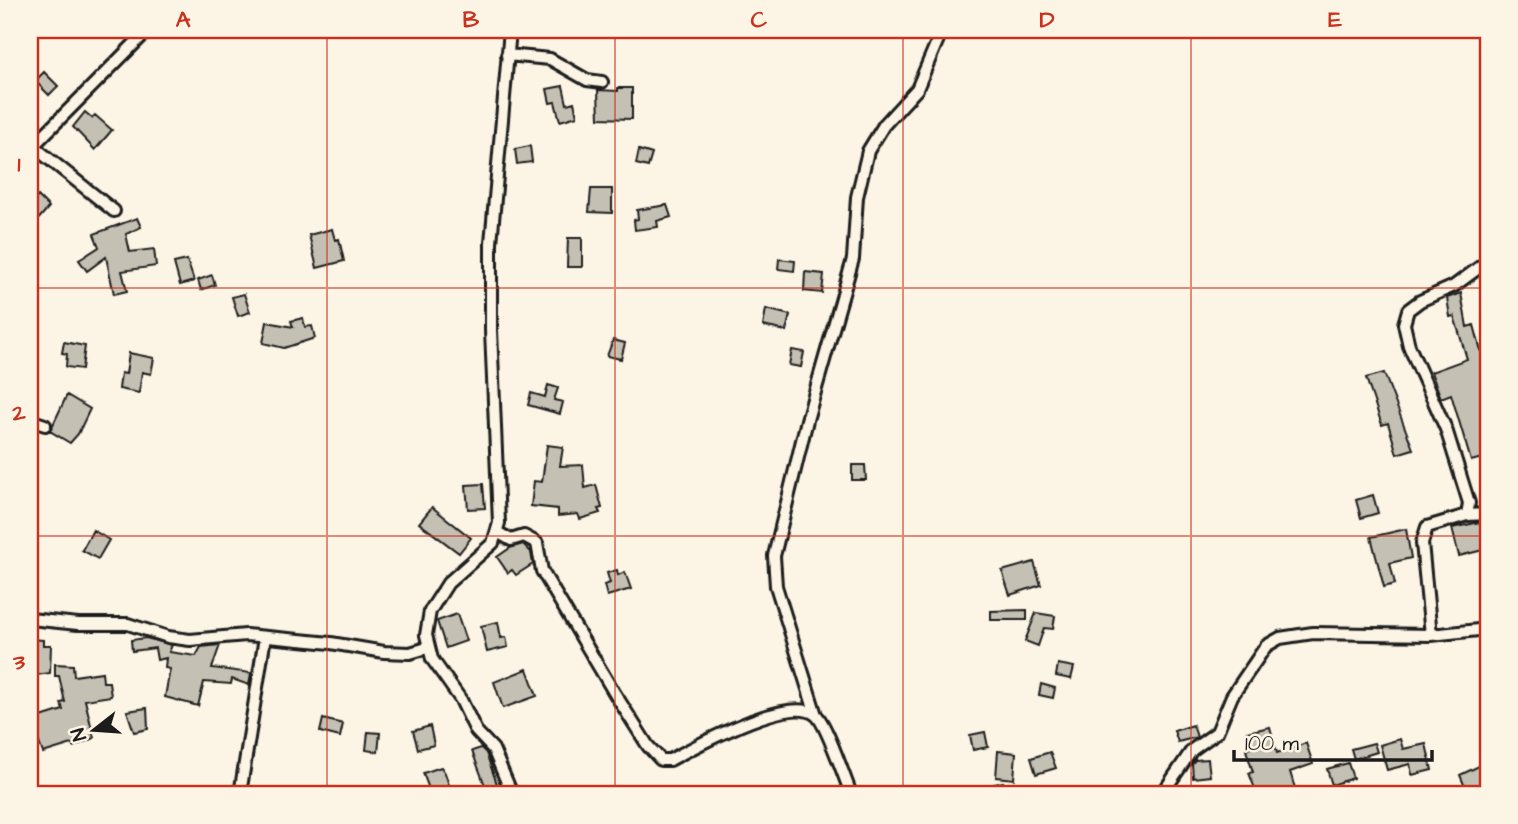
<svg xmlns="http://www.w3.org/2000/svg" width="1518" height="824" font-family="'Architects Daughter',sans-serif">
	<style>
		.building { fill: #c4c0b3; stroke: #1c1c1c; stroke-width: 2 }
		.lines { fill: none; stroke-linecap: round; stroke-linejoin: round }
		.street-casing { stroke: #1c1c1c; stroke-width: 16 }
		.street { stroke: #fcf5e5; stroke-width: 10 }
		.grid { fill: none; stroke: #c8321e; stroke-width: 2; stroke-opacity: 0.55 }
		.neatline { fill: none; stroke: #c8321e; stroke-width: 2.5 }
		.grid-label { font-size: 23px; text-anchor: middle; font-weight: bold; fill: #c8321e }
	</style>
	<rect width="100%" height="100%" fill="#fcf5e5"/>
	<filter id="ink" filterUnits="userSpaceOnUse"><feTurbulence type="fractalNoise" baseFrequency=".0143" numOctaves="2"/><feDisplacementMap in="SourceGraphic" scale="14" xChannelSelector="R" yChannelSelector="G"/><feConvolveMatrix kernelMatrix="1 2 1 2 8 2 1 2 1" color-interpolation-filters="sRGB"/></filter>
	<g filter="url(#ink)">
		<path class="building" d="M44,72L58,86L49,95L35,81Z
			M563,86L567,104L574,102L577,116L560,121L555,102L550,103L547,89Z
			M618,88H632V119L599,118L598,90L618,91Z
			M85,112L92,118L95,115L112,130L95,150L73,127Z
			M530,146L532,162L517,164L515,149Z
			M639,150L652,154L648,167L636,164Z
			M591,189H612V213L589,212Z
			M38,196L49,207L36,222L30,216V205Z
			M667,205L671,217L657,221L658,227L635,230L634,220L638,219L637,210Z
			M137,218L141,227L126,234L130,252L154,249L156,266L122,271L127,291L114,294L106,257L87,271L79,260L99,247L94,234Z
			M332,229L335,240L339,239L344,261L317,268L309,235Z
			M568,238H582V267H567Z
			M779,259L795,261L794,271L778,269Z
			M187,260L194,281L180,285L174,263Z
			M805,272L824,274L822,293L804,291Z
			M212,275L215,285L201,290L198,280Z
			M1461,293L1467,327L1474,325L1481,351L1488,346V442L1482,444L1486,457L1471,461L1451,394L1441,398L1431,372L1467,359L1454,316L1450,317L1447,298Z
			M244,294L250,312L238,316L232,297Z
			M766,309L790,315L786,331L763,326Z
			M303,318L305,327L312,326L315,338L284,348L263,343L267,322L293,327L291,321Z
			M613,340L625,343L621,359L607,356Z
			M64,342L85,346L82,369L66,367L67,354L62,353Z
			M792,350L804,352L801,367L789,365Z
			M129,353L154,358L151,374L142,372L139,393L119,389L121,373L126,374Z
			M1384,373L1413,449L1397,454L1388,423L1382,425L1366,378Z
			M548,385L558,388L554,400L563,402L560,414L528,405L531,393L545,397Z
			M67,395L90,409L78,434L70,443L50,431Z
			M547,445L563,447L560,466L583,465L585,488L596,485L602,508L598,509L600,513L580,519L578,514L558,516V509L531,506L534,481L542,482Z
			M852,465H865L866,480H852Z
			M483,484L485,508L468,509L466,485Z
			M1373,495L1378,513L1361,518L1356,500Z
			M432,507L471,538L459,553L419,523Z
			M1480,522L1487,549L1459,556L1452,528Z
			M1406,529L1411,558L1390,563L1395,584L1384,587L1371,537Z
			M93,530L109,540L98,559L82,550Z
			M523,544L531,552L533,564L516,575L512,570L508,573L497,557L510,548Z
			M1034,562L1041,585L1010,595L1002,571Z
			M617,570L618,575L625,572L631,589L607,596L604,585L610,583L607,573Z
			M1027,610V620H991V611Z
			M1036,613L1055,616L1053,629L1044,628L1038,646L1025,641Z
			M457,614L466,641L446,648L437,621Z
			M498,622L501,638L506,637L508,647L487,652L481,626Z
			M146,638L172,645L169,652L196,656L201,647L220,645L212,668L251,673L249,685L232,679L231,684L204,682L198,706L165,697L170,669L165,668L166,658L157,660L155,648L132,651L131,640Z
			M30,639L43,640V645H51L50,673L30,676Z
			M55,664L73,665L74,676L102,672L103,682H109L111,696L85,700L94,738L73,747L72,744L43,753L38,740L31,741L30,713L39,710L41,717L63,710L61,703L65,702L59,676H55Z
			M1058,664L1074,667L1071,679L1056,676Z
			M527,669L537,696L503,708L494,682Z
			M1041,684L1055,688L1053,698L1039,695Z
			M147,708L148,729L134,732L127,711Z
			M323,719L343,724L340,737L320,732Z
			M1193,725L1197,737L1178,742L1174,731Z
			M430,726L434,745L418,749L413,731Z
			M1270,727L1277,753L1306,743L1313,764L1290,772L1295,788L1272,794H1257L1249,773L1253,772L1246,750L1251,748L1247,732Z
			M368,732L380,733L378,752L366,750Z
			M985,732L988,747L973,750L970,735Z
			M1400,739L1403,749L1426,744L1432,770L1412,775L1410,764L1387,770L1380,745Z
			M1374,743L1377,752L1354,759L1351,749Z
			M481,748L486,753L497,784L486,788L472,751Z
			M998,751L1016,753L1014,779L996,777Z
			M1050,752L1056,768L1036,774L1031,758Z
			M1208,759L1210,776L1193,778L1192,764L1195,760Z
			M1348,763L1353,778L1332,785L1327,769Z
			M1481,765L1488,781V794H1468L1460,775Z
			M441,767L445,773L452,794H431L423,773Z
			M1003,782L1007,794H969L968,791Z"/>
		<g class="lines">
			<defs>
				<path id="street" d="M510,30L491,243V330L499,523L493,543L448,583L430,611L426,635L432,659L461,700L476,731L493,749L512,794
					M507,55L550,59L587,80L602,82
					M114,211L33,146L148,30
					M30,420L45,425
					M1467,515L1488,514
					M497,532L511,540L524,536L537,543L542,571L615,694L648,746L661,760H670C696,746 790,694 816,715C826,723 845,779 851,794
					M30,619L78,624H128L168,637L190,640L246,635L331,643L384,652L410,653L427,648
					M1431,635L1422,543L1427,527L1467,515L1469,503L1446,429L1409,346L1404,324L1408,310L1420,301L1454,286L1488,261
					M816,715L776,586L774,556L807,420L853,259L857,197L868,151L884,125L917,89L942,30
					M240,794L265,637
					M1162,794L1192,750L1217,732L1232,696L1266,646L1280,638L1313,633L1431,635L1488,629"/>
			</defs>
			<use href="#street" class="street-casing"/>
			<use href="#street" class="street"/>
		</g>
	</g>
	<path class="grid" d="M327,30V794M615,30V794M903,30V794M1191,30V794M30,288H1488M30,536H1488"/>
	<rect width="1518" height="824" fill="none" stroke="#fcf5e5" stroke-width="77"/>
	<g transform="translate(94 730) rotate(253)" stroke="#fcf5e5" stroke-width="5" paint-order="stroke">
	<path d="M0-5L12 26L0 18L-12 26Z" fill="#1c1c1c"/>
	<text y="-10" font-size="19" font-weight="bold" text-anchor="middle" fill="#1c1c1c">N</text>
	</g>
	<path d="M1234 750v10h198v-10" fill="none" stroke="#1c1c1c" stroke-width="3.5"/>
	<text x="1245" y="750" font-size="21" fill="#1c1c1c" stroke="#fcf5e5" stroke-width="5" paint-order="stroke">100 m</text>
	<rect x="38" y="38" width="1442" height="748" class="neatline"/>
	<g class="grid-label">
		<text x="183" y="27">A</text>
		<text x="471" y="27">B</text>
		<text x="759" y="27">C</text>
		<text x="1047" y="27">D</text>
		<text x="1335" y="27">E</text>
		<text x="19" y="171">1</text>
		<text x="19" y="420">2</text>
		<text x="19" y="669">3</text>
	</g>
</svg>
